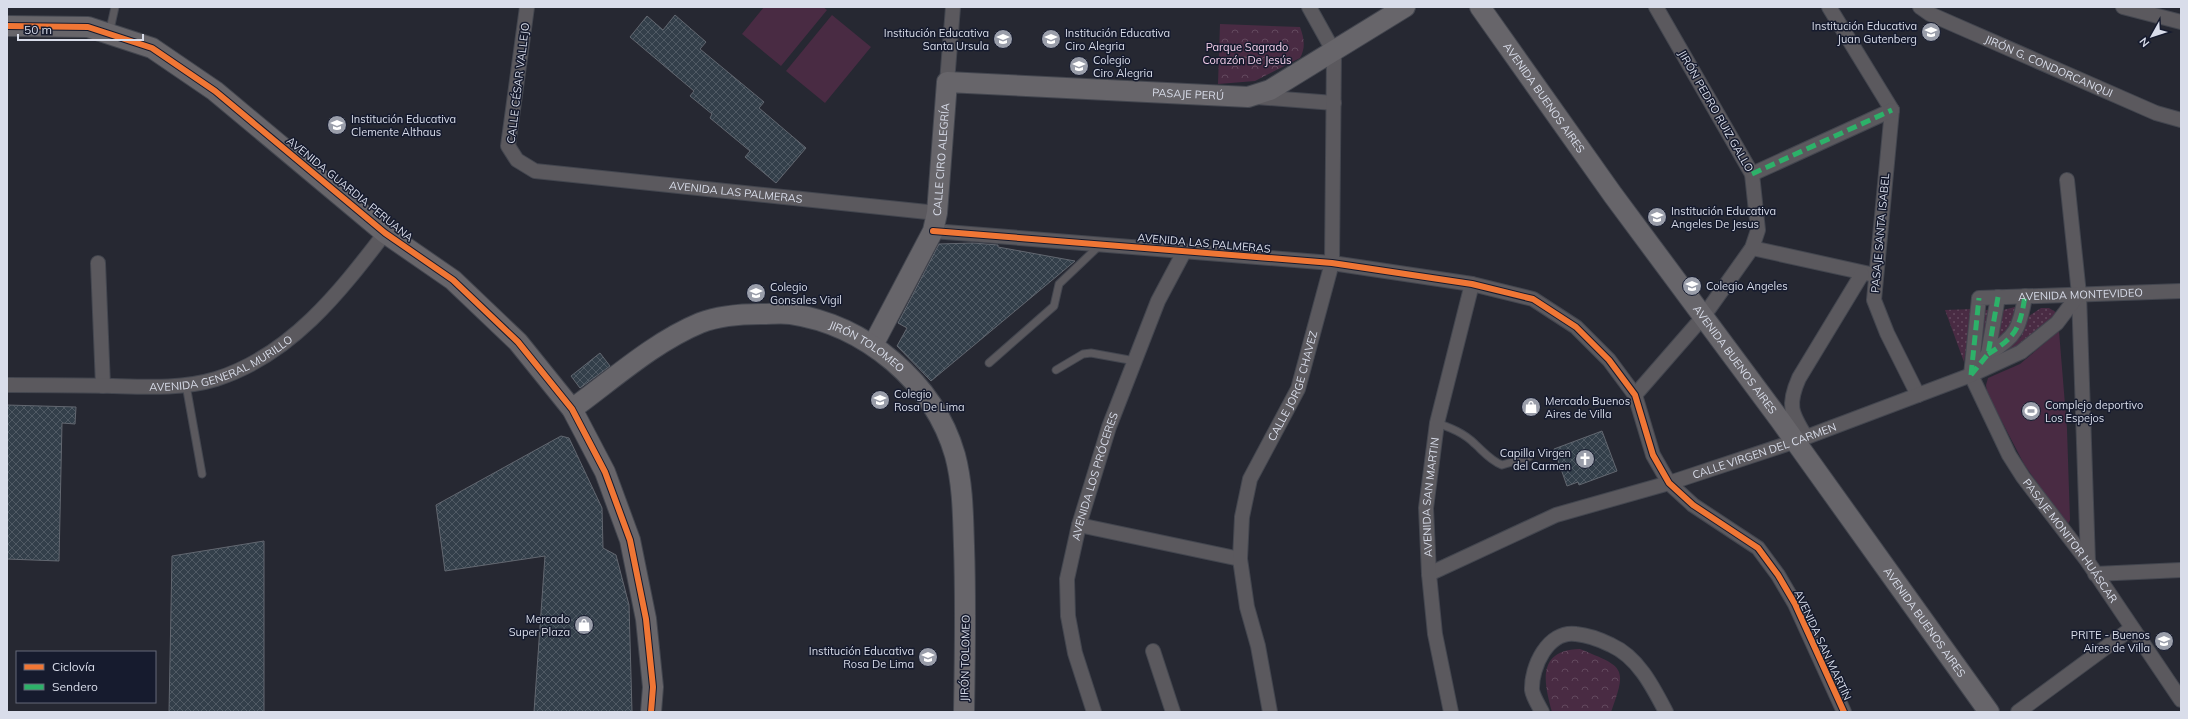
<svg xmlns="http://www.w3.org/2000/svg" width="2188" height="719" font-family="Mulish,sans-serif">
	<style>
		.grass { fill: url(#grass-dots) }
		.park { fill: url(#park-crowns) }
		.pitch { fill: #492b43 }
		.building { fill: url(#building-cross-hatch); stroke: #626770 }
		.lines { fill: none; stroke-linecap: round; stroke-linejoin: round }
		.lane-casing { stroke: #43464f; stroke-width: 9 }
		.street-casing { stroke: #43464f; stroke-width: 16 }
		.secondary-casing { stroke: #43464f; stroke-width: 22 }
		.lane { stroke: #5b595e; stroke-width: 7 }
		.street { stroke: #5b595e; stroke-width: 14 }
		.secondary { stroke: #67656a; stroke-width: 20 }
		.quiet { stroke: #2db169; stroke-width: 5; stroke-dasharray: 10 5; stroke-linecap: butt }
		.cycleway-casing { stroke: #161b2e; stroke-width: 8 }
		.cycleway { stroke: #f07635; stroke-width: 6 }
		.labels { text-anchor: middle; stroke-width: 3; stroke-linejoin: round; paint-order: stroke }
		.poi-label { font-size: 11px; fill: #d9ddea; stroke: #161b2e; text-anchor: start }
		.park-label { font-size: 11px; fill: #f5cfea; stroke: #161b2e }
		.street-label { font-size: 11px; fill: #d9ddea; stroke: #161b2e }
	</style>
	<defs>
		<pattern id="grass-dots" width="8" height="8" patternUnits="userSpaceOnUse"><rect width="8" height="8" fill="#492b43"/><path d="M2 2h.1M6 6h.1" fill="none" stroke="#63495e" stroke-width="1.8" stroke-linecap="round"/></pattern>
		<pattern id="park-crowns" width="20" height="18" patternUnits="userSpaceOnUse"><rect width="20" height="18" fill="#492b43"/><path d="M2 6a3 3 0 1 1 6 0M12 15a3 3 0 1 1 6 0" fill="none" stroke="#63495e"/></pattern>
		<pattern id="building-cross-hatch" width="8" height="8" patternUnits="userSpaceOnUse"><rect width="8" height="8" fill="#333f4a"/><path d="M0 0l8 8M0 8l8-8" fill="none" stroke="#505a64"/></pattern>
	</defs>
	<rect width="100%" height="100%" fill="#262832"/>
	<path class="grass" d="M2015,307L2020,309L2017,321L1995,344L1999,311Z
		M2041,308H2049L2059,314L2025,344L1987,360L2021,337L2026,318Z
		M1973,309L1964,362L1945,310Z
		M1982,310H1992L1985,344L1978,341Z"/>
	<path class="park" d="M1220,24L1300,27C1304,38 1306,47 1300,58L1255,81L1218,84Z
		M1580,649C1623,667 1628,666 1611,712H1552C1544,683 1536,650 1580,649Z"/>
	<path class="pitch" d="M764,7H823L827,10L781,66L742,34Z
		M832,15L871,47L825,103L786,71Z
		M2059,331L2067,429L2070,520L2068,524L2065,523L2024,464L1987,393L1986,385L1988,378L2020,364Z"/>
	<path class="building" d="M675,15L706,42L700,49L764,102L759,108L806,148L776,183L745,157L750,151L710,118L712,114L690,96L694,91L630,37L647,16L663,30Z
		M973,243L998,245V247L1075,261L931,381L897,346L907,328L898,323L939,244Z
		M600,353L610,366L580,388L571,376Z
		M7,405L76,407L75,424L62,423L59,561L7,559Z
		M1602,431L1617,471L1579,485L1578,482L1567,486L1554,449Z
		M561,436L569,438L602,508L603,548L616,555L629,605L632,712H534L545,556L445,571L436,505Z
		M264,541V712H169L172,556Z"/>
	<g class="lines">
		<defs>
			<path id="lane" d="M109,34L115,7
				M989,363L1054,306L1059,284L1100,245
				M1056,370L1083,354L1091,353L1135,361
				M186,385L202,474
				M1437,423C1451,428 1464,433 1475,444C1484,452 1490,460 1502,465L1529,457"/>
			<g id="street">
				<path id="s1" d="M527,7L508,146L517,160L535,171L937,213"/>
				<path d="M1829,7L1892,110"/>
				<path id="s2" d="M1920,7L1930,14L2156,113L2181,120"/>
				<path d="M2123,7L2181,22"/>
				<path d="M947,82L953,7"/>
				<path d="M1256,97L1334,103"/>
				<path d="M1892,110L1874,300L1887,333L1918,395"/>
				<path d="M1752,174L1892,110"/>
				<path d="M2067,180L2079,294L2088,562"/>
				<path d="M933,231L1332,263L1472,284L1533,299L1576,327L1609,360L1635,395L1653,455L1669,483L1693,505L1758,548L1778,575L1795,604L1844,712"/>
				<path d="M1752,248L1870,274"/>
				<path d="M98,263L103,386"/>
				<path d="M1988,354C2016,337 2020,328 2025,296"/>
				<path d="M1973,372L1988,354L1998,297"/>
				<path id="s3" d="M1971,375L2009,455L2023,477L2088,562L2181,700"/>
				<path id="s4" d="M1971,375L1979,298L2181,291"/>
				<path id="s5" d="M7,385C42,385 78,385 113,386C147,387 183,389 216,379C291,355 339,293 385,233"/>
				<path d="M1635,395L1703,317L1752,248L1758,230L1752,174L1656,7"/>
				<path d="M1806,437C1791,413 1787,405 1799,378L1862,274"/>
				<path d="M1079,525L1240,559"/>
				<path id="s6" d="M1429,574L1556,515L1669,483L1796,441L1971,375L2021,352L2057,323L2079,294"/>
				<path d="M2095,574L2181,570"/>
				<path d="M1153,651L1173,712"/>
				<path id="s7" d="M1094,712L1075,653L1068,616L1067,579L1079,525L1109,427L1158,301L1184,252"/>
				<path id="s8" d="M1270,712L1258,646L1247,607L1240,559L1242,517L1250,479L1298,389L1332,263L1334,52L1309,7"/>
				<path id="s9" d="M1451,712L1435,634L1429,574L1426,508L1437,423L1472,284"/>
				<path d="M1542,712C1539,706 1533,697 1532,690C1531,667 1548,630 1576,634C1586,635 1601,640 1611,645C1638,657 1653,687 1666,712"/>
				<path d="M2018,712L2132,628"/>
			</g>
			<g id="secondary">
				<path id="s10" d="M1480,7L1613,195L1780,420L1989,712"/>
				<path d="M7,26L88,27L152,48L215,91L385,233L453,280L518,342L572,409L605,472L630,540L646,619L653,687L651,712"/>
				<path id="s11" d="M873,345L933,231L937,213L947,82L1248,97L1270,90L1405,7"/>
				<path id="s12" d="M572,409C612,380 654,342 700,323C718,316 742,314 761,314C771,314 781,313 791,314C865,325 934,382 955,455C963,485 963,516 964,546C966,602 965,657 964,712"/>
			</g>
		</defs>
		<use href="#lane" class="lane-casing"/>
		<use href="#street" class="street-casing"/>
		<use href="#secondary" class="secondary-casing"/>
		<use href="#lane" class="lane"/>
		<use href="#street" class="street"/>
		<use href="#secondary" class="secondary"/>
		<path class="quiet" d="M1752,174L1892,110
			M1988,354C2016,337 2020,328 2025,296
			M1971,375L1988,354L1998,297
			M1971,375L1979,298"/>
		<defs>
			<path id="cycleway" d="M7,26L88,27L152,48L215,91L385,233L453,280L518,342L572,409L605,472L630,540L646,619L653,687L651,712
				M933,231L1332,263L1472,284L1533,299L1576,327L1609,360L1635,395L1653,455L1669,483L1693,505L1758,548L1778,575L1795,604L1844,712"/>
		</defs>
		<use href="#cycleway" class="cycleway-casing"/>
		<use href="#cycleway" class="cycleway"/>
	</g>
	<defs>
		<symbol id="school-disc" viewBox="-11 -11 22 22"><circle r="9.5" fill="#9a9eaa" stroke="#161b2e"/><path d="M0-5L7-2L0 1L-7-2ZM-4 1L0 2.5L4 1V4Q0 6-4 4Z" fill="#fff"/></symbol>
		<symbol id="university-disc" viewBox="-11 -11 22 22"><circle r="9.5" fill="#9a9eaa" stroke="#161b2e"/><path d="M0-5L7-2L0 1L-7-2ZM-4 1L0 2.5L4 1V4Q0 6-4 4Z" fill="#fff"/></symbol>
		<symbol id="shop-disc" viewBox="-11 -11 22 22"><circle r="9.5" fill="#9a9eaa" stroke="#161b2e"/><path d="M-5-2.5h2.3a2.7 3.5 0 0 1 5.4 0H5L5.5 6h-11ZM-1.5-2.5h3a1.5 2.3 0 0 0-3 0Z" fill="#fff"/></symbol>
		<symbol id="stadium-disc" viewBox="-11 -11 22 22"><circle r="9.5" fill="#9a9eaa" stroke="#161b2e"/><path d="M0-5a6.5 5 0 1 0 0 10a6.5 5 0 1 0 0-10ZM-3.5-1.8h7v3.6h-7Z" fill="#fff"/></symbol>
		<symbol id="church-disc" viewBox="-11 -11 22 22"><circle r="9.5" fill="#9a9eaa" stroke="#161b2e"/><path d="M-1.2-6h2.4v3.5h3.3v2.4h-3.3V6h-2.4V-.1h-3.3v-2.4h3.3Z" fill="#fff"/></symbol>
	</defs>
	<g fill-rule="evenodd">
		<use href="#school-disc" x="1920" y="21" width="22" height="22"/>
		<use href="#school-disc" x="992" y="28" width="22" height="22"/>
		<use href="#school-disc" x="1040" y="28" width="22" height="22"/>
		<use href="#university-disc" x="1068" y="55" width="22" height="22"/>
		<use href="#school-disc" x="326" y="114" width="22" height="22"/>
		<use href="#school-disc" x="1646" y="206" width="22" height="22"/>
		<use href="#university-disc" x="1681" y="275" width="22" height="22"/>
		<use href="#university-disc" x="745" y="282" width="22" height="22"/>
		<use href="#university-disc" x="869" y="389" width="22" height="22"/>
		<use href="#shop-disc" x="1520" y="396" width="22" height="22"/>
		<use href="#stadium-disc" x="2020" y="400" width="22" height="22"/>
		<use href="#church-disc" x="1574" y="448" width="22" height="22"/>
		<use href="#shop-disc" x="573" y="614" width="22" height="22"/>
		<use href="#school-disc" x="2153" y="630" width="22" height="22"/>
		<use href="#school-disc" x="917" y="646" width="22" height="22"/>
	</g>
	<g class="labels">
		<g class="poi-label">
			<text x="1917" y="30" text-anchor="end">Institución Educativa<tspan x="1917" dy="13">Juan Gutenberg</tspan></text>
			<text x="989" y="37" text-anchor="end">Institución Educativa<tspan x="989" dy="13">Santa Ursula</tspan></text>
			<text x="1065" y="37">Institución Educativa<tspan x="1065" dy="13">Ciro Alegria</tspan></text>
			<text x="1093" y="64">Colegio<tspan x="1093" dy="13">Ciro Alegria</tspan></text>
			<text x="351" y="123">Institución Educativa<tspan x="351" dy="13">Clemente Althaus</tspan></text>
			<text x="1671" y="215">Institución Educativa<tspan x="1671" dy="13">Angeles De Jesus</tspan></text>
			<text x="1706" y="290">Colegio Angeles</text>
			<text x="770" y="291">Colegio<tspan x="770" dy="13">Gonsales Vigil</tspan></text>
			<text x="894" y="398">Colegio<tspan x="894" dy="13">Rosa De Lima</tspan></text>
			<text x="1545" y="405">Mercado Buenos<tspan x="1545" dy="13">Aires de Villa</tspan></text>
			<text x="2045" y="409">Complejo deportivo<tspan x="2045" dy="13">Los Espejos</tspan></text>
			<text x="1571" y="457" text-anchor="end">Capilla Virgen<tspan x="1571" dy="13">del Carmen</tspan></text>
			<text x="570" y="623" text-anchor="end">Mercado<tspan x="570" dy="13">Super Plaza</tspan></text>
			<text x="2150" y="639" text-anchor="end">PRITE - Buenos<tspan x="2150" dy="13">Aires de Villa</tspan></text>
			<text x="914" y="655" text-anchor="end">Institución Educativa<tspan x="914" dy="13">Rosa De Lima</tspan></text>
		</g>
		<g class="park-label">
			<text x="1247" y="51">Parque Sagrado<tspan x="1247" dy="13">Corazón De Jesús</tspan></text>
		</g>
		<g class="street-label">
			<text dy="4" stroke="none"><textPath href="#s2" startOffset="142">JIRÓN G. CONDORCANQUI</textPath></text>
			<text transform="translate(518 83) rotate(-83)" y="4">CALLE CÉSAR VALLEJO</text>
			<text dy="4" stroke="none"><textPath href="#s11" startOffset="520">PASAJE PERÚ</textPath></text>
			<text dy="4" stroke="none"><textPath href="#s10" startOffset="111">AVENIDA BUENOS AIRES</textPath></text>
			<text transform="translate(1716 111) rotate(60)" y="4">JIRÓN PEDRO RUIZ GALLO</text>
			<text dy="4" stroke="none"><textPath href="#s11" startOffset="201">CALLE CIRO ALEGRÍA</textPath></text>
			<text transform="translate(350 189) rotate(39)" y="4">AVENIDA GUARDIA PERUANA</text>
			<text dy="4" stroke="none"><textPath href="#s1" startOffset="380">AVENIDA LAS PALMERAS</textPath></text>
			<text transform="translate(1880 233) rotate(-85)" y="4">PASAJE SANTA ISABEL</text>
			<text transform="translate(1204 243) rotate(5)" y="4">AVENIDA LAS PALMERAS</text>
			<text dy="4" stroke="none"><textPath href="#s4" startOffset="179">AVENIDA MONTEVIDEO</textPath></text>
			<text dy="4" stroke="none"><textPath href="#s12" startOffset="330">JIRÓN TOLOMEO</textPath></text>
			<text dy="4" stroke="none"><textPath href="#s10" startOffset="435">AVENIDA BUENOS AIRES</textPath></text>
			<text dy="4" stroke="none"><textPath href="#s5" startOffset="219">AVENIDA GENERAL MURILLO</textPath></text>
			<text dy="4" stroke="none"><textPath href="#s8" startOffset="340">CALLE JORGE CHAVEZ</textPath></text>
			<text dy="4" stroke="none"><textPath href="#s6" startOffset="358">CALLE VIRGEN DEL CARMEN</textPath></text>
			<text dy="4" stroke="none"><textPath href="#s7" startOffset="243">AVENIDA LOS PRÓCERES</textPath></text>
			<text dy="4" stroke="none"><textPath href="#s9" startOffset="217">AVENIDA SAN MARTIN</textPath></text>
			<text dy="4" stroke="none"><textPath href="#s3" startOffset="194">PASAJE MONITOR HUÁSCAR</textPath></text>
			<text dy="4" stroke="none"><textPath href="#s10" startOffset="759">AVENIDA BUENOS AIRES</textPath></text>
			<text transform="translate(1823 645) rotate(65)" y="4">AVENIDA SAN MARTÍN</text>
			<text transform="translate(965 658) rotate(-89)" y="4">JIRÓN TOLOMEO</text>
		</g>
	</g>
	<rect width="2188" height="719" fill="none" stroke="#d9ddea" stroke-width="16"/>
	<rect x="16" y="651" width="140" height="52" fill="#161b2e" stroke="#646979"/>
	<rect x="24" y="664" width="20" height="6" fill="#f07635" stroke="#646979"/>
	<text x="52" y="671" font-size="12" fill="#d9ddea">Ciclovía</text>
	<rect x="24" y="684" width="20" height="6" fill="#2db169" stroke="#646979"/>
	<text x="52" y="691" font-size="12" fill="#d9ddea">Sendero</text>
	<g transform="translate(2152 36) rotate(231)" stroke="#161b2e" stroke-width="3" paint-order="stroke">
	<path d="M0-3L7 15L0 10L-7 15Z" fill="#d9ddea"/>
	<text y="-6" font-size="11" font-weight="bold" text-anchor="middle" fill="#d9ddea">N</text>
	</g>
	<path d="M18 34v6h125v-6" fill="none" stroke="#d9ddea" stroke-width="2"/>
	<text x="24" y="34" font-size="12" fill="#d9ddea" stroke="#161b2e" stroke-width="3" paint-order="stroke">50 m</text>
</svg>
